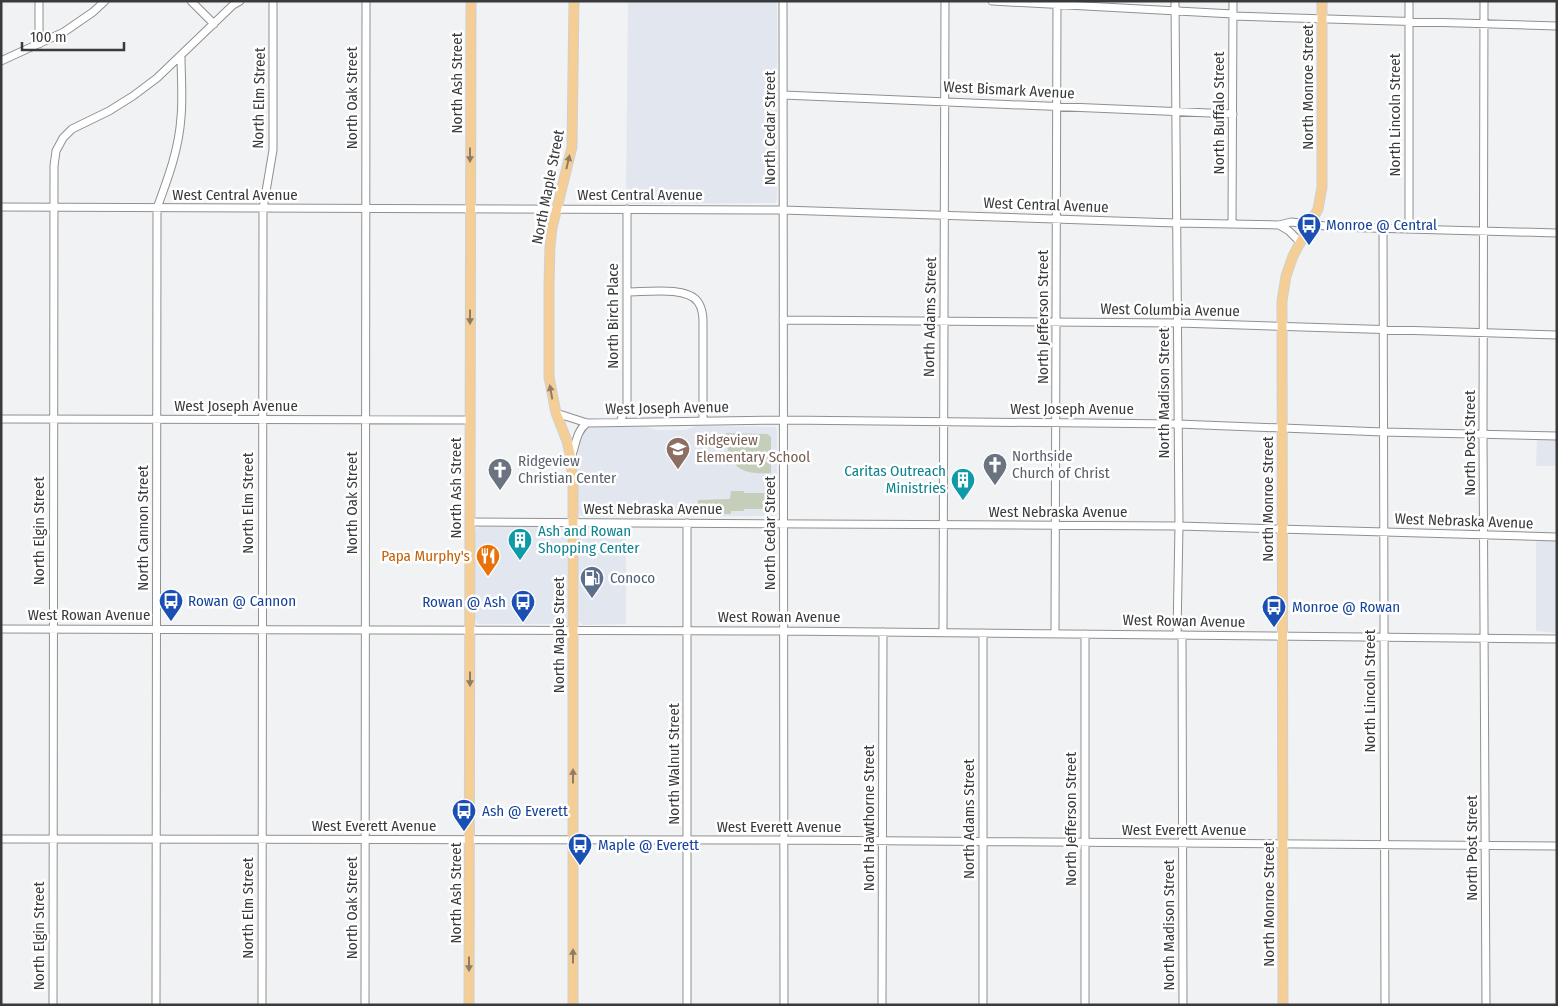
<svg xmlns="http://www.w3.org/2000/svg" width="1558" height="1006" font-family="'Fira Sans Condensed',sans-serif">
	<style>
		.built { fill: #e1e6ef }
		.green { fill: #c4ceba }
		.lines { fill: none; stroke-linecap: round; stroke-linejoin: round }
		.minor-casing { stroke: #8f9092; stroke-width: 9 }
		.major-casing { stroke: #cfd0d0; stroke-width: 11 }
		.minor { stroke: #fff; stroke-width: 7 }
		.major { stroke: #f5ce95; stroke-width: 9 }
		.oneway { fill: #8e7d64 }
		.labels { text-anchor: middle; stroke-width: 5; stroke-linejoin: round; paint-order: stroke }
		.street-label { font-size: 15px; fill: #393a3b; stroke: #fff }
		.transit-label { font-size: 15px; fill: #164399; stroke: #fff; text-anchor: start }
		.education-label { font-size: 15px; fill: #785e54; stroke: #fff; text-anchor: start }
		.worship-label { font-size: 15px; fill: #5b616d; stroke: #fff; text-anchor: start }
		.culture-label { font-size: 15px; fill: #0d838f; stroke: #fff; text-anchor: end }
		.food-label { font-size: 15px; fill: #c56008; stroke: #fff; text-anchor: end }
		.service-label { font-size: 15px; fill: #4e5e75; stroke: #fff; text-anchor: start }
	</style>
	<rect width="100%" height="100%" fill="#f0f2f4"/>
	<path class="built" d="M628,1H777V199L775,203L626,204Z
		M696,426L775,427L777,430V512L775,516L584,517L578,514V437L586,427H647L656,430H686Z
		M1537,440H1557V466H1536Z
		M480,527H563L567,530V622L564,624H479L477,623L475,618V532L477,528Z
		M581,528H626V624L583,625L579,622L578,531Z
		M1538,541H1557V633L1536,631V542Z"/>
	<path class="green" d="M726,433L767,434L771,437V473C739,475 727,466 726,433Z
		M731,491H744V493H771V509H744V511H731V514H698V500L730,499Z"/>
	<g class="lines">
		<defs>
			<path id="minor" d="M191,1L214,24
				M783,1L784,1005
				M992,1L1233,14
				M1175,1L1179,526L1177,635
				M1409,1V228
				M1484,1L1483,434L1486,1005
				M1233,16L1557,26
				M39,44V1
				M1,61L64,32L93,12L105,1
				M783,95L1233,114
				M1,207L783,210L1176,223L1279,225L1291,222L1334,227L1557,233
				M1232,224L1233,1
				M1279,225L1289,231L1301,243
				M1383,228L1385,1005
				M627,292C646,292 687,286 698,302C702,308 703,314 703,321V420
				M783,320L1178,323L1557,335
				M556,413L587,423L784,420L1178,424L1383,432L1557,436
				M1,419L470,420
				M620,422L627,405V209
				M571,458C576,445 576,431 587,423
				M470,522L1179,526L1557,537
				M1,629L784,631L1557,639
				M943,632L945,1
				M1055,633L1057,1
				M1182,635L1183,1005
				M1,839L783,840L1557,846
				M53,1005L54,166L56,151L63,138L72,129L109,111L133,96L157,78L233,5L240,1
				M156,1005L157,208C168,178 179,149 181,117C183,97 181,75 181,55
				M262,1005L263,209L273,150V1
				M365,1005L366,1
				M687,1005V523
				M882,1005L883,632
				M983,1005V633
				M1085,1005V634"/>
			<path id="major" d="M469,1005L471,1
				M573,1005V485L571,458L567,441L556,413L549,377V285L550,246L552,228L572,147L574,1
				M1283,1005L1282,301L1286,276L1293,256L1318,209L1322,187V1"/>
		</defs>
		<use href="#minor" class="minor-casing"/>
		<use href="#major" class="major-casing"/>
		<use href="#minor" class="minor"/>
		<use href="#major" class="major"/>
	</g>
	<defs><path id="oneway-solid" d="M-6-.8H1V-3.2L6.5 0L1 3.2V.8H-6Z" transform="scale(1.25)"/></defs>
	<g class="oneway">
		<use href="#oneway-solid" transform="translate(470 155) rotate(90)"/>
		<use href="#oneway-solid" transform="translate(568 162) rotate(-77)"/>
		<use href="#oneway-solid" transform="translate(470 317) rotate(90)"/>
		<use href="#oneway-solid" transform="translate(551 392) rotate(-100)"/>
		<use href="#oneway-solid" transform="translate(470 679) rotate(90)"/>
		<use href="#oneway-solid" transform="translate(573 776) rotate(-90)"/>
		<use href="#oneway-solid" transform="translate(573 956) rotate(-90)"/>
		<use href="#oneway-solid" transform="translate(469 964) rotate(90)"/>
	</g>
	<defs>
		<symbol id="bus-pin" viewBox="-11 -11 22 30"><path d="M0 17L-7.5 6A9.5 9.5 0 1 1 7.5 6Z" fill="#1a4fb4" stroke="#fff"/><path d="M-5-6H5V4H4V6H2V4H-2V6H-4V4H-5ZM-3.5-4V0h7V-4ZM-3.5 1.2v1.5H-2V1.2ZM2 1.2v1.5H3.5V1.2Z" fill="#fff"/></symbol>
		<symbol id="school-pin" viewBox="-11 -11 22 30"><path d="M0 17L-7.5 6A9.5 9.5 0 1 1 7.5 6Z" fill="#8d6e63" stroke="#fff"/><path d="M0-5L7-2L0 1L-7-2ZM-4 1L0 2.5L4 1V4Q0 6-4 4Z" fill="#fff"/></symbol>
		<symbol id="church-pin" viewBox="-11 -11 22 30"><path d="M0 17L-7.5 6A9.5 9.5 0 1 1 7.5 6Z" fill="#6b7280" stroke="#fff"/><path d="M-1.2-6h2.4v3.5h3.3v2.4h-3.3V6h-2.4V-.1h-3.3v-2.4h3.3Z" fill="#fff"/></symbol>
		<symbol id="building-pin" viewBox="-11 -11 22 30"><path d="M0 17L-7.5 6A9.5 9.5 0 1 1 7.5 6Z" fill="#0f9aa8" stroke="#fff"/><path d="M-4-6H4V6H1V3H-1V6H-4ZM-2.5-4.3h1.7v1.8h-1.7ZM.8-4.3h1.7v1.8H.8ZM-2.5-1h1.7V.8h-1.7ZM.8-1h1.7V.8H.8Z" fill="#fff"/></symbol>
		<symbol id="restaurant-pin" viewBox="-11 -11 22 30"><path d="M0 17L-7.5 6A9.5 9.5 0 1 1 7.5 6Z" fill="#e8710a" stroke="#fff"/><path d="M-5-6h1v4h1v-4h1v4h1v-4h1v5L-1.5 .5V6h-2V.5L-5-1ZM5-6V6H3V1.5H1.5Q1.5-4 5-6Z" fill="#fff"/></symbol>
		<symbol id="fuel-pin" viewBox="-11 -11 22 30"><path d="M0 17L-7.5 6A9.5 9.5 0 1 1 7.5 6Z" fill="#5c6f8a" stroke="#fff"/><path d="M-5.5-6h7V0h2V4h1.3V-2.5L3-4.5l.8-.8L6-3V5H2.5V1h-1V6h-7ZM-4.2-4.7v3.2H.2V-4.7Z" fill="#fff"/></symbol>
	</defs>
	<g fill-rule="evenodd">
		<use href="#bus-pin" x="1295" y="211" width="28" height="38"/>
		<use href="#school-pin" x="664" y="435" width="28" height="38"/>
		<use href="#church-pin" x="981" y="451" width="28" height="38"/>
		<use href="#church-pin" x="486" y="456" width="28" height="38"/>
		<use href="#building-pin" x="949" y="466" width="28" height="38"/>
		<use href="#building-pin" x="506" y="526" width="28" height="38"/>
		<use href="#restaurant-pin" x="474" y="542" width="28" height="38"/>
		<use href="#fuel-pin" x="578" y="564" width="28" height="38"/>
		<use href="#bus-pin" x="157" y="587" width="28" height="38"/>
		<use href="#bus-pin" x="509" y="588" width="28" height="38"/>
		<use href="#bus-pin" x="1260" y="593" width="28" height="38"/>
		<use href="#bus-pin" x="450" y="797" width="28" height="38"/>
		<use href="#bus-pin" x="566" y="831" width="28" height="38"/>
	</g>
	<g class="labels">
		<g class="street-label">
			<text transform="translate(457 83) rotate(-90)" y="5">North Ash Street</text>
			<text transform="translate(1308 87) rotate(-90)" y="5">North Monroe Street</text>
			<text transform="translate(1009 90) rotate(3)" y="5">West Bismark Avenue</text>
			<text transform="translate(259 98) rotate(-89)" y="5">North Elm Street</text>
			<text transform="translate(352 98) rotate(-90)" y="5">North Oak Street</text>
			<text transform="translate(1219 113) rotate(-90)" y="5">North Buffalo Street</text>
			<text transform="translate(1395 115) rotate(-90)" y="5">North Lincoln Street</text>
			<text transform="translate(770 128) rotate(-90)" y="5">North Cedar Street</text>
			<text transform="translate(548 187) rotate(-79)" y="5">North Maple Street</text>
			<text x="235" y="200">West Central Avenue</text>
			<text x="640" y="200">West Central Avenue</text>
			<text transform="translate(1046 205) rotate(2)" y="5">West Central Avenue</text>
			<text transform="translate(1170 310) rotate(1)" y="5">West Columbia Avenue</text>
			<text transform="translate(613 316) rotate(-90)" y="5">North Birch Place</text>
			<text transform="translate(930 317) rotate(-89)" y="5">North Adams Street</text>
			<text transform="translate(1043 317) rotate(-90)" y="5">North Jefferson Street</text>
			<text transform="translate(1164 393) rotate(-90)" y="5">North Madison Street</text>
			<text x="236" y="411">West Joseph Avenue</text>
			<text transform="translate(667 408) rotate(-1)" y="5">West Joseph Avenue</text>
			<text x="1072" y="414">West Joseph Avenue</text>
			<text transform="translate(1470 443) rotate(-90)" y="5">North Post Street</text>
			<text transform="translate(456 488) rotate(-90)" y="5">North Ash Street</text>
			<text transform="translate(1268 499) rotate(-90)" y="5">North Monroe Street</text>
			<text transform="translate(248 503) rotate(-90)" y="5">North Elm Street</text>
			<text transform="translate(352 503) rotate(-90)" y="5">North Oak Street</text>
			<text x="653" y="514">West Nebraska Avenue</text>
			<text x="1058" y="517">West Nebraska Avenue</text>
			<text transform="translate(1464 521) rotate(2)" y="5">West Nebraska Avenue</text>
			<text transform="translate(143 528) rotate(-90)" y="5">North Cannon Street</text>
			<text transform="translate(39 531) rotate(-90)" y="5">North Elgin Street</text>
			<text transform="translate(770 533) rotate(-90)" y="5">North Cedar Street</text>
			<text x="89" y="620">West Rowan Avenue</text>
			<text x="779" y="622">West Rowan Avenue</text>
			<text transform="translate(1184 621) rotate(1)" y="5">West Rowan Avenue</text>
			<text transform="translate(559 635) rotate(-90)" y="5">North Maple Street</text>
			<text transform="translate(1370 691) rotate(-90)" y="5">North Lincoln Street</text>
			<text transform="translate(674 764) rotate(-90)" y="5">North Walnut Street</text>
			<text transform="translate(869 818) rotate(-90)" y="5">North Hawthorne Street</text>
			<text transform="translate(969 819) rotate(-90)" y="5">North Adams Street</text>
			<text transform="translate(1071 819) rotate(-90)" y="5">North Jefferson Street</text>
			<text x="374" y="831">West Everett Avenue</text>
			<text x="779" y="832">West Everett Avenue</text>
			<text x="1184" y="835">West Everett Avenue</text>
			<text transform="translate(1472 848) rotate(-90)" y="5">North Post Street</text>
			<text transform="translate(456 893) rotate(-90)" y="5">North Ash Street</text>
			<text transform="translate(1269 904) rotate(-90)" y="5">North Monroe Street</text>
			<text transform="translate(248 908) rotate(-90)" y="5">North Elm Street</text>
			<text transform="translate(352 908) rotate(-90)" y="5">North Oak Street</text>
			<text transform="translate(1169 925) rotate(-90)" y="5">North Madison Street</text>
			<text transform="translate(39 936) rotate(-90)" y="5">North Elgin Street</text>
		</g>
		<g class="transit-label">
			<text x="1326" y="230">Monroe @ Central</text>
			<text x="188" y="606">Rowan @ Cannon</text>
			<text x="506" y="607" text-anchor="end">Rowan @ Ash</text>
			<text x="1292" y="612">Monroe @ Rowan</text>
			<text x="482" y="816">Ash @ Everett</text>
			<text x="598" y="850">Maple @ Everett</text>
		</g>
		<g class="education-label">
			<text x="696" y="445">Ridgeview<tspan x="696" dy="17">Elementary School</tspan></text>
		</g>
		<g class="worship-label">
			<text x="1012" y="461">Northside<tspan x="1012" dy="17">Church of Christ</tspan></text>
			<text x="518" y="466">Ridgeview<tspan x="518" dy="17">Christian Center</tspan></text>
		</g>
		<g class="culture-label">
			<text x="946" y="476">Caritas Outreach<tspan x="946" dy="17">Ministries</tspan></text>
			<text x="538" y="536" text-anchor="start">Ash and Rowan<tspan x="538" dy="17">Shopping Center</tspan></text>
		</g>
		<g class="food-label">
			<text x="470" y="561">Papa Murphy's</text>
		</g>
		<g class="service-label">
			<text x="610" y="583">Conoco</text>
		</g>
	</g>
	<rect width="1558" height="1006" fill="none" stroke="#393a3b" stroke-width="5"/>
	<path d="M22 42v8h102v-8" fill="none" stroke="#393a3b" stroke-width="2.5"/>
	<text x="30" y="42" font-size="15" fill="#393a3b" stroke="#ffffff" stroke-width="4" paint-order="stroke">100 m</text>
</svg>
